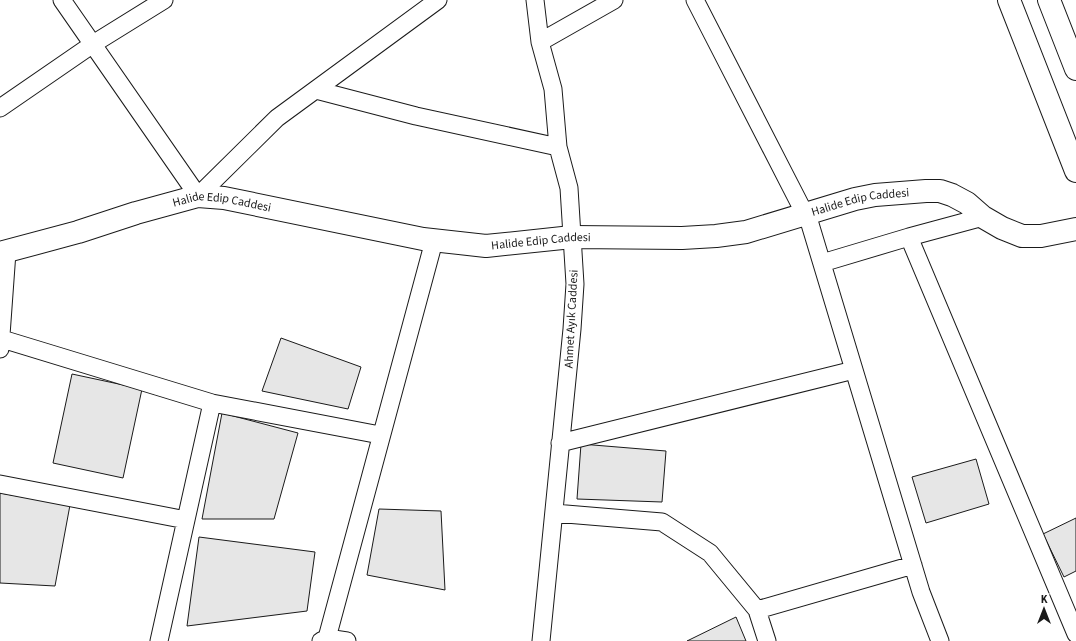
<svg xmlns="http://www.w3.org/2000/svg" width="1076" height="641" font-family="'Source Sans 3',sans-serif">
	<style>
		.building { fill: #e6e6e6; stroke: #1a1a1a }
		.lines { fill: none; stroke-linecap: round; stroke-linejoin: round }
		.minor-casing { stroke: #1a1a1a; stroke-width: 19 }
		.tertiary-casing { stroke: #1a1a1a; stroke-width: 24 }
		.secondary-casing { stroke: #1a1a1a; stroke-width: 24 }
		.minor { stroke: #fff; stroke-width: 17 }
		.tertiary { stroke: #fff; stroke-width: 22 }
		.secondary { stroke: #fff; stroke-width: 22 }
		.labels { text-anchor: middle; stroke-width: 3; stroke-linejoin: round; paint-order: stroke }
		.street-label { font-size: 12px; fill: #1a1a1a; stroke: #fff }
	</style>
	<rect width="100%" height="100%" fill="#fff"/>
	<path class="building" d="M281,338L361,367L348,409L262,391Z
		M72,374L142,389L123,478L53,463Z
		M222,413L298,433L274,519H202Z
		M581,444L666,451L662,502L577,499Z
		M976,459L989,504L926,523L912,477Z
		M0,493L70,505L55,586L0,583Z
		M379,509L441,511L445,590L367,575Z
		M1076,518V571L1064,577L1043,534Z
		M199,537L315,552L307,611L187,626Z
		M736,617L746,641H687Z"/>
	<g class="lines">
		<defs>
			<path id="minor" d="M62,0L198,196L277,118L438,0
				M535,0L540,42L553,89L558,147L569,188L575,284L572,329L541,641
				M695,0L810,224L921,592L940,641
				M540,42L614,0
				M316,90L416,116L558,147
				M0,108L93,44L164,0
				M909,237L1076,634
				M822,263L909,237L983,217
				M2,339L212,403L380,435
				M0,349L7,252
				M560,443L854,370
				M0,484L186,520
				M554,513L662,522L710,553L757,610L767,641
				M757,610L913,565
				M327,638L347,641
				M159,641L212,403
				M321,641L327,638L434,241"/>
			<g id="tertiary">
				<path id="s1" d="M0,253L78,232L136,213L198,196L224,198L423,239L486,246L572,237L682,238L716,236L746,232L855,199L875,195L926,191H940L952,195L967,203L983,217L1002,228L1022,236H1041L1076,229"/>
			</g>
			<path id="secondary" d="M1009,0L1076,171
				M1049,0L1076,69"/>
		</defs>
		<use href="#minor" class="minor-casing"/>
		<use href="#tertiary" class="tertiary-casing"/>
		<use href="#secondary" class="secondary-casing"/>
		<use href="#minor" class="minor"/>
		<use href="#tertiary" class="tertiary"/>
		<use href="#secondary" class="secondary"/>
	</g>
	<g class="labels">
		<g class="street-label">
			<text dy="4" stroke="none"><textPath href="#s1" startOffset="878">Halide Edip Caddesi</textPath></text>
			<text dy="4" stroke="none"><textPath href="#s1" startOffset="230">Halide Edip Caddesi</textPath></text>
			<text dy="4" stroke="none"><textPath href="#s1" startOffset="554">Halide Edip Caddesi</textPath></text>
			<text transform="translate(571 319) rotate(-87)" y="4">Ahmet Ayık Caddesi</text>
		</g>
	</g>
	<g transform="translate(1044 609)" stroke="#ffffff" stroke-width="3" paint-order="stroke">
	<path d="M0-3L7 15L0 10L-7 15Z" fill="#1a1a1a"/>
	<text y="-6" font-size="11" font-weight="bold" text-anchor="middle" fill="#1a1a1a">K</text>
	</g>
</svg>
